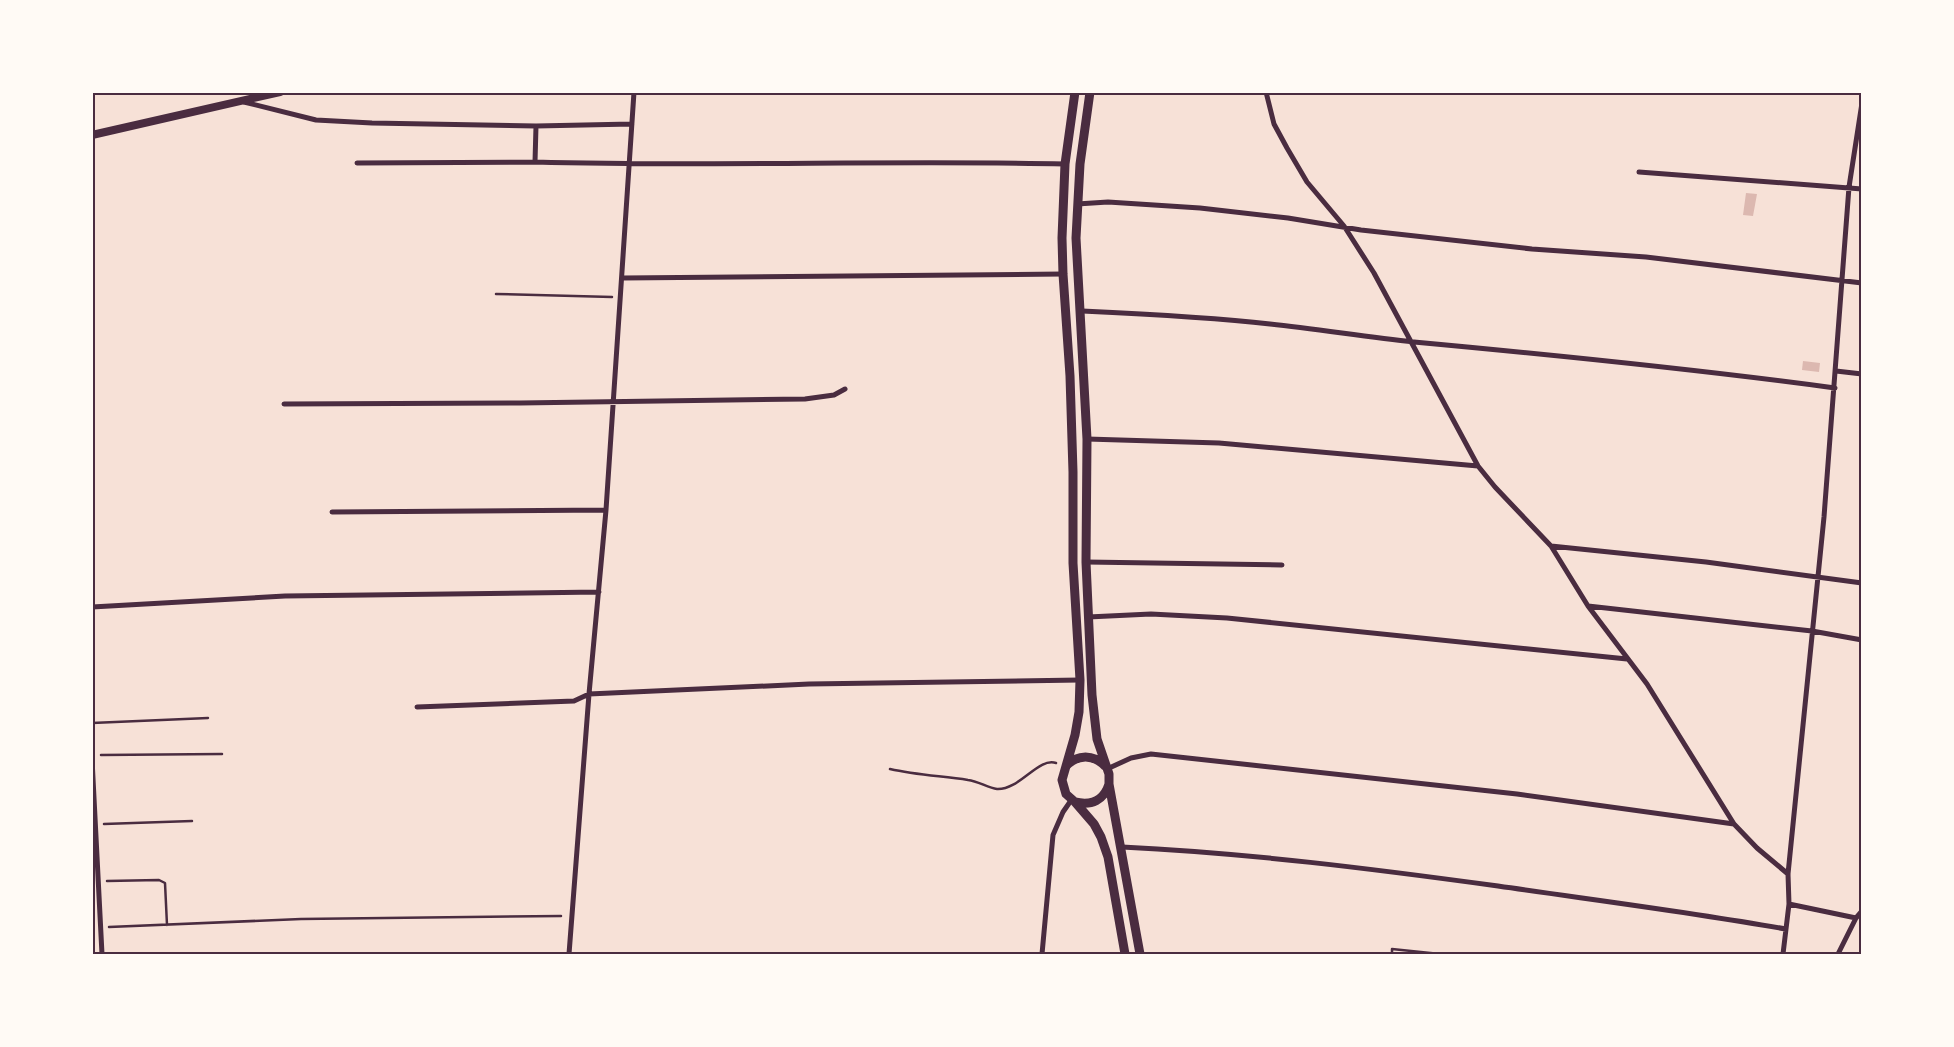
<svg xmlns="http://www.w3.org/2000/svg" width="1954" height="1047" font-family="Arial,sans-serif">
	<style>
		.water { fill: #dcb8b0 }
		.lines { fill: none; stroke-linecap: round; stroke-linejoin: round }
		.path { stroke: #4a2c40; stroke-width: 2.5 }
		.minor { stroke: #4a2c40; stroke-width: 5 }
		.tertiary { stroke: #4a2c40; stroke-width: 8 }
		.secondary { stroke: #4a2c40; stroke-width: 9 }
		.neatline { fill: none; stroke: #4a2c40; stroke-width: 2 }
	</style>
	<rect width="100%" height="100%" fill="#f7e1d7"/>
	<path class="water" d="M1746,193L1757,194L1753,216L1743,215Z
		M1803,361L1820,363L1819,372L1802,370Z"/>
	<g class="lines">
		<path class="path" d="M496,294L612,297
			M92,723L208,718
			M101,755L222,754
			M890,769C916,775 942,776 968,780C978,781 988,788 997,789C1020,790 1038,757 1056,763
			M104,824L192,821
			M107,881L159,880L165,883L167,925
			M109,927L301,919L561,916
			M1392,954V949L1440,954"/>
		<path class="minor" d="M1266,92L1274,124L1287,148L1307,182L1344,226L1374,273L1478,466L1495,487L1551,546L1588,606L1647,684L1734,824L1757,848L1788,874
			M244,102L316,120L372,123L536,126L632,124
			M535,162C712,167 888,160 1065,164
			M357,163L535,162L536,126
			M1639,172L1862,189
			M1077,204L1108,202L1200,208L1288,218L1361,230L1532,249L1646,257L1862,283
			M623,278L1063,274
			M1080,311C1143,314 1207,317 1270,324C1318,329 1366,337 1414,342C1554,355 1695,369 1835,388
			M1836,371L1862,374
			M284,404L520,403L805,399L834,395L845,389
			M1087,439L1219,443L1478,466
			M332,512L606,510
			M1551,546L1706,562L1862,583
			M1086,562L1282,565
			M1588,606L1812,631L1862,640
			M92,607L285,596L599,592
			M1088,617L1151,614L1227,618L1627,659
			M417,707L574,701L589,694L809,684L1080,680
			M92,759L102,954
			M1107,769L1131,758L1151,754L1517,794L1734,824
			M1122,847C1248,853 1373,869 1498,886C1594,900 1690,912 1786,929
			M1789,904L1856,918L1862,911
			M569,954L589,694L606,510L634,92
			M1042,954L1053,835L1063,812L1072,799
			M1783,954L1789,904L1788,874L1824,517L1849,187L1862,103
			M1838,954L1856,918"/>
		<path class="tertiary" d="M92,135L280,92"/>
		<path class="secondary" d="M1075,92L1065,164L1062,238L1063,274L1070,376L1073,472V563L1080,680L1079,712L1075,735L1062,780L1066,794L1075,802L1094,824L1101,837L1108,857L1125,954
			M1090,92L1080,164L1076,238L1087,439L1086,562L1092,695L1097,739L1109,774V784L1140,954
			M1066,766C1078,754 1093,754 1105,766
			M1075,802C1092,806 1104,800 1109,784"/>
	</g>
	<rect width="1954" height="1047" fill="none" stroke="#fffaf5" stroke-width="188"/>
	<rect x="94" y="94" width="1766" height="859" class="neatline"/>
</svg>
